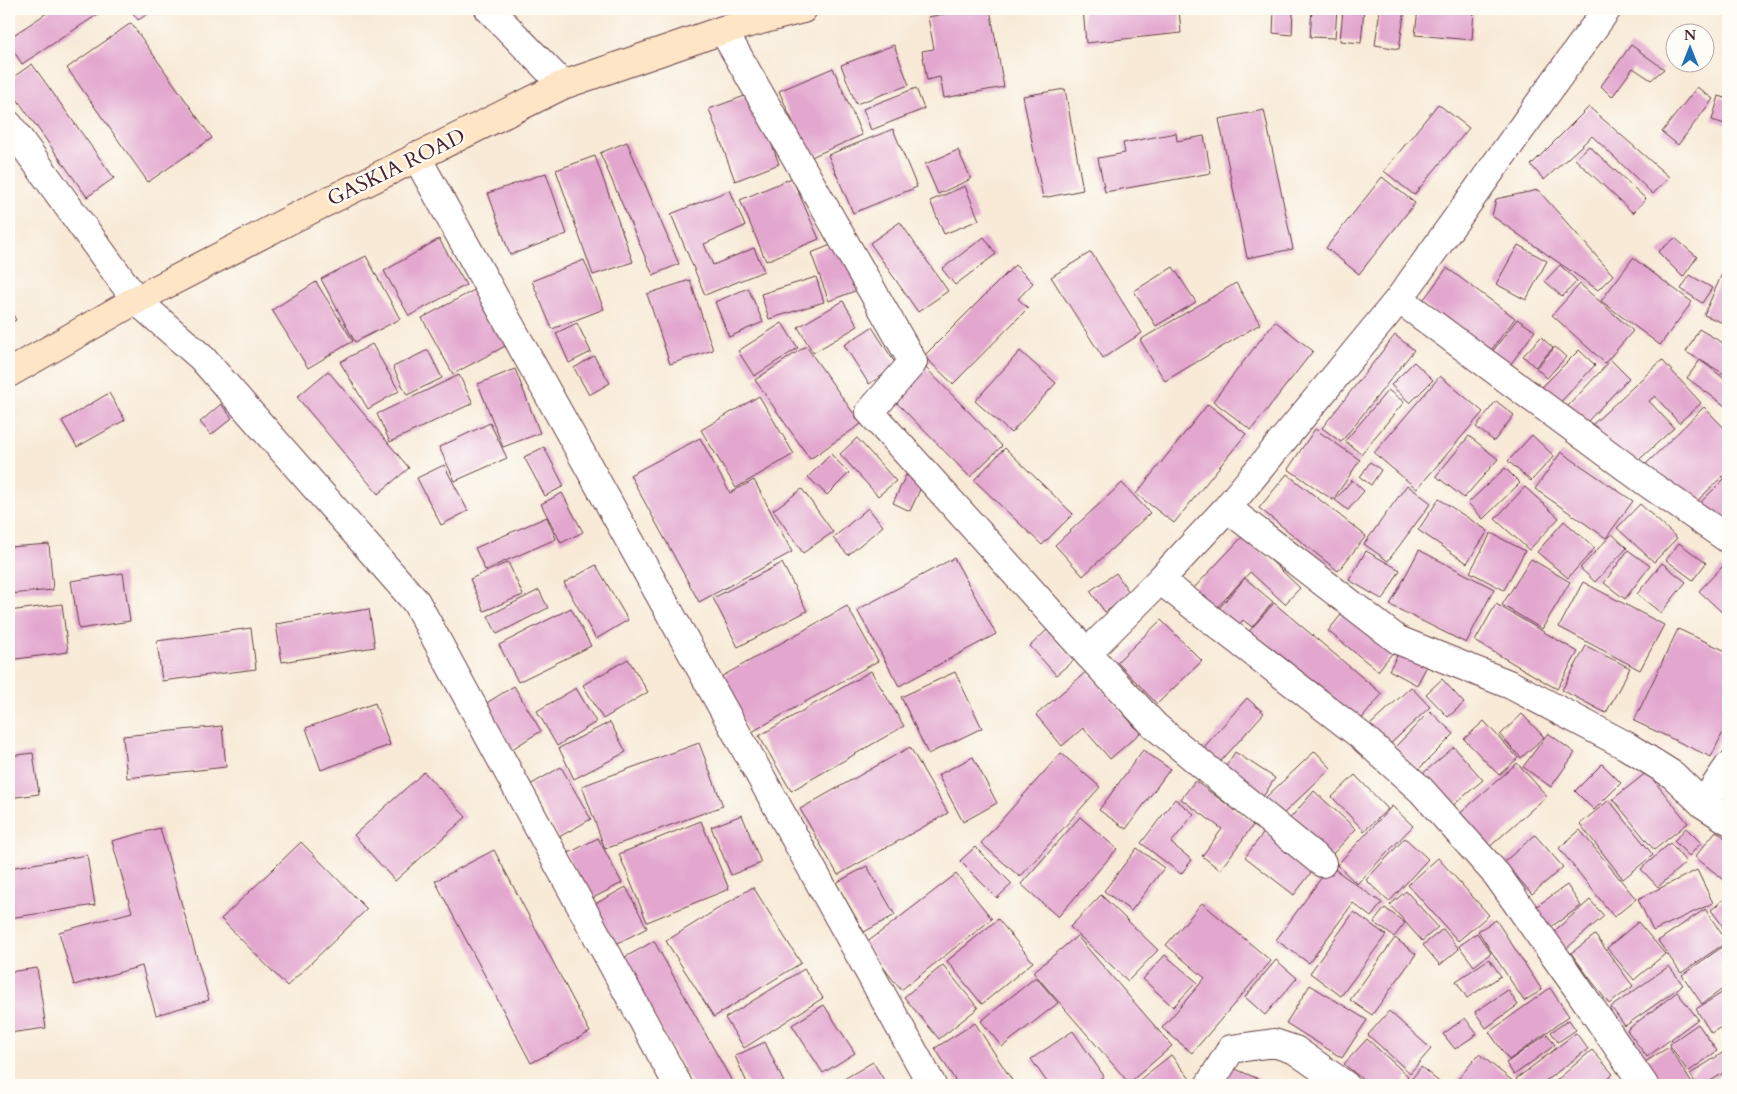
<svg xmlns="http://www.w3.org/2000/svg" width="1737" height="1094" font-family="Cardo,serif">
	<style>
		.building { fill: #e3a7cf }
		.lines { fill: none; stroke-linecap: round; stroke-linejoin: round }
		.street-casing { stroke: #643d45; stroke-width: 30 }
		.secondary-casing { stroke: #643d45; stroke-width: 30 }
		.street { stroke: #fff; stroke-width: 28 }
		.secondary { stroke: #fde5c5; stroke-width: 28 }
		.labels { text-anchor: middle; stroke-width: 4.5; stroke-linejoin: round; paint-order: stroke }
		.street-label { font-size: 21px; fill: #4a1f2b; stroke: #fdfcf7 }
	</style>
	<rect width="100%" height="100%" fill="#fdfcf7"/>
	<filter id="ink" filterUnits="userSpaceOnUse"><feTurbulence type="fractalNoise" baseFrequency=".02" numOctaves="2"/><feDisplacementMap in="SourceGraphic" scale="10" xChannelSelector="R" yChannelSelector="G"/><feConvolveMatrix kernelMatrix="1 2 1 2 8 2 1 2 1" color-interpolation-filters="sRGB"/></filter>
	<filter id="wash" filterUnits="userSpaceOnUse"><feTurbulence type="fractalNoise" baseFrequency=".0096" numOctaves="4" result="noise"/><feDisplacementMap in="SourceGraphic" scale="20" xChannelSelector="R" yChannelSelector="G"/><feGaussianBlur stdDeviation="1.12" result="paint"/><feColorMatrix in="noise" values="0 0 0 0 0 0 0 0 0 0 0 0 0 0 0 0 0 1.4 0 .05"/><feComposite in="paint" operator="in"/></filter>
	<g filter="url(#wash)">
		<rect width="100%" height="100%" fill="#f8ead7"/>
		<g id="blocks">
			<path class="building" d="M53,9H106L22,64L9,44V38Z
				M130,9H156L138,20Z
				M970,9H990L1004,87L944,98L940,77L927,80L922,51L934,49L928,17Z
				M1083,9H1179L1181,33L1086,43Z
				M1274,9H1293L1292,35L1273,33Z
				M1312,9H1337L1335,38L1310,37Z
				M1343,9H1364L1361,43L1340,41Z
				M1380,9H1405L1399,49L1375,45Z
				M1418,9H1474L1472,40L1415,35Z
				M131,23L212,138L148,182L67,68Z
				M894,45L909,85L856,104L841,65Z
				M1631,45L1664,69L1651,80L1633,68L1612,97L1601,86Z
				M32,64L114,178L87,197L9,88V80Z
				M833,68L862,135L809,158L779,91Z
				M1697,87L1713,99L1678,145L1662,132Z
				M916,88L924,109L871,130L863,109Z
				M1065,89L1083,190L1043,198L1023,96Z
				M753,93L779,164L735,181L709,109Z
				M1719,96L1728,99V125L1712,120Z
				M1438,104L1469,128L1414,195L1384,171Z
				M1589,107L1669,177L1653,194L1592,136L1544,180L1531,165Z
				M1264,110L1293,249L1247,258L1219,119Z
				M893,129L917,187L853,213L828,155Z
				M1176,133L1177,141L1204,136L1211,173L1105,192L1098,158L1125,153L1123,143Z
				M627,142L679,264L653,275L600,153Z
				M1589,146L1646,199L1633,213L1575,159Z
				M958,150L971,179L938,194L925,164Z
				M595,156L633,262L593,275L556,170Z
				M546,173L567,234L510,255L488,193Z
				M1382,177L1415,203L1359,274L1326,248Z
				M792,178L819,239L766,261L740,200Z
				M965,186L979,220L944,234L930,201Z
				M730,190L745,226L704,244L713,265L754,248L764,271L705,295L671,214Z
				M1538,190L1613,275L1598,290L1492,216L1496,199Z
				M900,222L948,291L918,312L870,243Z
				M984,237L996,254L955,285L942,269Z
				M1675,238L1697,257L1683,277L1658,252Z
				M439,239L466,285L409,316L384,271Z
				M841,241L860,289L829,301L811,253Z
				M1518,245L1547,261L1526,300L1496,284Z
				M1091,252L1142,333L1103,358L1051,277Z
				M366,256L400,319L355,342L321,279Z
				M1633,258L1692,302L1660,345L1601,301Z
				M584,260L604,309L552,329L532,281Z
				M1728,260V325L1704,315Z
				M1015,265L1033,283L1018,299L1028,308L953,384L924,356Z
				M1560,265L1577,281L1562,297L1545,281Z
				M1173,267L1196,302L1156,326L1134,291Z
				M1447,268L1515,318L1489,353L1421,303Z
				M1690,275L1712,288L1702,303L1681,289Z
				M816,277L824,302L769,319L761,294Z
				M690,280L713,350L670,364L647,294Z
				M316,282L353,341L308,368L272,310Z
				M1236,283L1260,324L1165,381L1140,340Z
				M1580,284L1633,331L1605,363L1552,315Z
				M478,288L509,344L453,374L422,318Z
				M748,288L763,322L729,337L715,302Z
				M843,301L858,326L813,353L798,327Z
				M9,308L16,320L9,324Z
				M1517,319L1535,331L1510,365L1492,352Z
				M1275,321L1313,351L1251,430L1213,401Z
				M577,323L591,352L569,363L556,333Z
				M782,323L798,348L754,376L738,351Z
				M872,327L897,366L869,384L844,345Z
				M1699,329L1728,346V376L1686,352Z
				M1395,335L1414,350L1341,442L1322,428Z
				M1541,337L1553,348L1535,367L1523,356Z
				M372,344L399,391L368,409L340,362Z
				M806,346L861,424L810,459L755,380Z
				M1555,347L1566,357L1547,378L1536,368Z
				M428,350L442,378L407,395L393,367Z
				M1579,350L1595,365L1557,406L1540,389Z
				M1020,351L1056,383L1011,433L975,401Z
				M594,356L610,383L589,395L574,368Z
				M1611,360L1629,378L1586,423L1568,406Z
				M1662,360L1701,403L1679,423L1655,396L1649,401L1674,428L1631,467L1592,425Z
				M1700,360L1728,381V408L1687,378Z
				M1414,362L1433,380L1410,403L1391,385Z
				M924,366L1002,446L970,477L892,398Z
				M515,369L540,433L503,447L478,384Z
				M328,371L409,468L378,494L297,397Z
				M459,375L473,403L390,442L377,414Z
				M1440,376L1483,412L1417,489L1374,453Z
				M1388,390L1404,402L1361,454L1345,441Z
				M109,393L125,420L77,447L62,421Z
				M759,396L794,454L736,488L701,430Z
				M1496,401L1514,415L1494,441L1476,427Z
				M221,404L232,418L211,435L200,422Z
				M1208,404L1246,434L1174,523L1136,494Z
				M1704,407L1728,432V471L1689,509L1645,465Z
				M490,423L507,458L455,481L439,447Z
				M1315,429L1360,460L1333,500L1288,469Z
				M1532,435L1554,456L1531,481L1508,461Z
				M1469,436L1498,459L1464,498L1436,476Z
				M700,438L730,493L754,480L792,552L699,602L630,475Z
				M857,438L896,481L878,496L840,454Z
				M544,447L564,486L545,496L524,457Z
				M1005,448L1073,514L1042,545L974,480Z
				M1561,452L1633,501L1606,538L1535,489Z
				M831,454L849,473L827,495L808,477Z
				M1370,462L1381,470L1371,485L1360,477Z
				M444,465L468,511L441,525L417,478Z
				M1505,468L1520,483L1483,519L1468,503Z
				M1287,474L1366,536L1338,571L1259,508Z
				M906,475L923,483L910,511L893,503Z
				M1728,475V514L1717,525L1698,505Z
				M1352,480L1364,491L1348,510L1335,500Z
				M1122,483L1150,513L1083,576L1055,545Z
				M1407,485L1431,503L1388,561L1364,544Z
				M1525,487L1559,518L1529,550L1495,519Z
				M802,489L833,532L803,553L773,510Z
				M562,493L583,532L561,543L541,504Z
				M1439,499L1488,531L1467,563L1418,530Z
				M1640,504L1677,538L1654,562L1617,528Z
				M868,508L883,526L848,555L833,538Z
				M547,517L556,539L485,570L475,548Z
				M1564,521L1595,548L1568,578L1537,552Z
				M1491,533L1525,551L1504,590L1470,572Z
				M1612,534L1627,548L1595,582L1580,568Z
				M1244,535L1300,588L1285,604L1250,572L1214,611L1192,590Z
				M1679,543L1706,563L1693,580L1666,560Z
				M49,544L53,590L9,594V547Z
				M1419,550L1494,589L1466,643L1390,605Z
				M1628,550L1650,566L1625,599L1604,583Z
				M1366,551L1400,570L1383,600L1349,580Z
				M954,558L996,634L899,686L857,610Z
				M1531,559L1570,582L1542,629L1502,605Z
				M508,562L523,595L484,611L470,579Z
				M782,563L807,611L738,647L713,598Z
				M1662,563L1686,582L1661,613L1637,594Z
				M596,565L628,620L596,639L564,583Z
				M1722,567L1728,574L1727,617L1699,591Z
				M123,573L130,621L79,629L71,581Z
				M1116,573L1131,595L1105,612L1090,591Z
				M1245,578L1273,602L1252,627L1243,620L1236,628L1216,612Z
				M1583,582L1664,625L1640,670L1559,627Z
				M539,590L548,608L497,634L488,616Z
				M1274,603L1382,694L1354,728L1245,636Z
				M62,604L68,652L9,660V611Z
				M1496,604L1578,652L1557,689L1475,641Z
				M847,606L878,661L750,733L719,678Z
				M571,608L591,646L518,682L499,645Z
				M369,609L375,647L282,662L276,624Z
				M1344,611L1394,651L1378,671L1328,631Z
				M1161,620L1202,661L1157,704L1117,662Z
				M251,628L256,669L162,681L157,641Z
				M1678,629L1728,652V722L1711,757L1634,721Z
				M1047,630L1074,660L1056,675L1030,646Z
				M1586,646L1630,668L1606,713L1562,690Z
				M1401,649L1428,664L1417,685L1389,670Z
				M628,659L648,692L603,719L583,685Z
				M871,671L904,726L791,791L759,736Z
				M1087,671L1140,733L1110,759L1083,728L1062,746L1036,715Z
				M955,672L982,728L928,754L901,697Z
				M1442,679L1464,703L1448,717L1426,694Z
				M514,686L541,731L512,749L485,704Z
				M1411,687L1430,707L1388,746L1369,726Z
				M576,688L596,722L557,746L537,711Z
				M1247,698L1264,713L1214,769L1198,754Z
				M375,703L390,745L321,770L306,728Z
				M1430,711L1454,734L1418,770L1394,748Z
				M1522,714L1544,737L1521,758L1500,735Z
				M1484,721L1518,758L1499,775L1464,739Z
				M610,722L626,752L574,779L559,748Z
				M222,726L226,767L127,778L123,736Z
				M1548,733L1575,753L1551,787L1523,767Z
				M699,743L723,806L605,849L582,786Z
				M910,747L948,813L838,875L800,809Z
				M1454,747L1483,780L1450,808L1421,775Z
				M1143,750L1170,769L1126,829L1099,810Z
				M1315,751L1331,768L1281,816L1265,798Z
				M1235,752L1275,778L1263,797L1223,771Z
				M33,753L39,794L9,798V756Z
				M1061,753L1100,787L1020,877L981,843Z
				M973,757L997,803L963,822L938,775Z
				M1517,763L1547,796L1487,849L1457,816Z
				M1602,764L1621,783L1594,810L1575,791Z
				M561,767L591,819L559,837L530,785Z
				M424,772L466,817L395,881L354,835Z
				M1647,772L1688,823L1654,850L1613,799Z
				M1355,775L1388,809L1364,831L1332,797Z
				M1195,781L1254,824L1220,870L1202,856L1222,829L1181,799Z
				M1314,791L1356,829L1327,860L1286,823Z
				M1175,799L1194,814L1171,843L1192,860L1181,874L1141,843Z
				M1609,800L1653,855L1623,879L1580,824Z
				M1392,806L1413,826L1357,884L1337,865Z
				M742,815L761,863L731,875L711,827Z
				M1080,817L1117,849L1058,917L1021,884Z
				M701,821L729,889L647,922L619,854Z
				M160,828L209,1000L156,1015L142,966L74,985L59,932L132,912L112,841Z
				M1686,828L1701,843L1689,856L1674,841Z
				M1580,830L1636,899L1614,917L1559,848Z
				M1265,831L1314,869L1294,895L1245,857Z
				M1716,831L1728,840V883L1695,857Z
				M1535,835L1563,867L1532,894L1504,862Z
				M598,838L622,883L591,899L567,854Z
				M1405,838L1428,859L1389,902L1366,880Z
				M301,842L367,909L287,986L221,919Z
				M1670,843L1686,862L1658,887L1641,869Z
				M975,847L1012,884L997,898L960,861Z
				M1137,848L1164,868L1131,911L1104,891Z
				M494,850L590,1032L531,1063L435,881Z
				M87,855L95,905L9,918V868Z
				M1438,858L1489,915L1458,941L1408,885Z
				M867,866L895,915L864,932L836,883Z
				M1330,866L1382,903L1371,917L1353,903L1309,963L1276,940Z
				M1697,870L1713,903L1653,931L1638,899Z
				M956,874L992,919L901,990L865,944Z
				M1567,885L1581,906L1548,929L1534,908Z
				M626,887L647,928L614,945L593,905Z
				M753,887L801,963L714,1017L666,941Z
				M1406,891L1438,927L1422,941L1390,905Z
				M1101,895L1158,950L1128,981L1070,927Z
				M1728,896V933L1711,910Z
				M1590,900L1604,916L1566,949L1552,933Z
				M1202,903L1271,961L1192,1053L1162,1028L1205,978L1166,945Z
				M1385,908L1405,923L1394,937L1374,922Z
				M1705,909L1727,942L1681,973L1658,941Z
				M1354,912L1386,935L1341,996L1310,973Z
				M998,919L1033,962L982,1004L947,961Z
				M1496,920L1542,990L1524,1001L1478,931Z
				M1638,922L1665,954L1634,980L1607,948Z
				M1443,929L1459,949L1440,965L1423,945Z
				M1477,933L1491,953L1474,966L1459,946Z
				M1595,935L1633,986L1609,1004L1571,953Z
				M1077,936L1172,1046L1129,1083L1033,972Z
				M1395,938L1416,954L1372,1015L1350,1000Z
				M654,941L734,1085H693L622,959Z
				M1728,943V985L1702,1004L1682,975Z
				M1165,955L1197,982L1173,1007L1143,979Z
				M1489,959L1501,976L1467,998L1456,981Z
				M1276,960L1297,978L1265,1015L1245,997Z
				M943,965L978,1008L939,1039L904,997Z
				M1669,966L1683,985L1625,1026L1611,1007Z
				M37,968L46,1028L9,1033V972Z
				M804,969L823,998L744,1048L725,1018Z
				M1036,977L1058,1003L1002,1047L981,1021Z
				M1310,985L1367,1020L1342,1058L1286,1023Z
				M1550,988L1569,1016L1509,1060L1489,1032Z
				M1728,989V1023L1711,1033L1696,1009Z
				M1508,990L1518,1005L1486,1028L1475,1012Z
				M1677,992L1698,1019L1647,1057L1627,1030Z
				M824,1005L855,1053L823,1073L792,1025Z
				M1389,1011L1431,1049L1410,1073L1368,1035Z
				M1465,1018L1477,1034L1455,1049L1443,1034Z
				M1569,1020L1576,1030L1558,1042L1551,1032Z
				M975,1023L1015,1085H958L935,1048Z
				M1698,1024L1717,1051L1688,1072L1669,1044Z
				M1073,1031L1104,1076L1090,1085H1049L1031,1059Z
				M1576,1033L1588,1049L1540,1085H1520L1516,1079Z
				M1547,1034L1555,1045L1514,1075L1506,1063Z
				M1367,1039L1408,1076L1401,1085H1369L1344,1064Z
				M765,1042L785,1085H748L735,1056Z
				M1669,1047L1693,1085H1657L1643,1063Z
				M1592,1050L1613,1074L1599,1085H1551Z
				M1727,1050L1728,1070L1704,1085H1697L1690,1074Z
				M1479,1054L1514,1082L1511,1085H1453Z
				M1171,1055L1195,1085H1133Z
				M873,1062L887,1085H834Z
				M1231,1067L1272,1085H1224Z
				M1421,1067L1443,1085H1407Z"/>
		</g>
	</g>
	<g filter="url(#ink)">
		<use href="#blocks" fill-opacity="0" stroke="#643d45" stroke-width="1"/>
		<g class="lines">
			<defs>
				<path id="street" d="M489,9L563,85
					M1607,9L1399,299L1227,508L1160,580L1360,735L1421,790L1497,875L1576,986L1644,1085
					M723,30L913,362L870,412L1087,653
					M9,125L136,300L202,358L416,602L678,1085
					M416,156L932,1085
					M1399,299L1646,482L1728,539
					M1227,508L1398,640L1511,685L1625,745L1673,775L1703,804L1728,820
					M1160,580L1087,653L1155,726L1322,863
					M1703,804L1728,767
					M1209,1085L1231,1049L1274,1043L1295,1050L1345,1085"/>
				<path id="secondary" d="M9,373L136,300L292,219L563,85L723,30L803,9"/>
			</defs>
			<use href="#street" class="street-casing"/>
			<use href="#secondary" class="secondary-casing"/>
			<use href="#street" class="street"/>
			<use href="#secondary" class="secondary"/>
		</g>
	</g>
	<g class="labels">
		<g class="street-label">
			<text transform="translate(396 167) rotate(-26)" y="7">GASKIA ROAD</text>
		</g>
	</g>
	<rect width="1737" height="1094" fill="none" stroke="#fdfcf7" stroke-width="30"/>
	<g transform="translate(1690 48)"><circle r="24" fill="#fdfcf7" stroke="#b5a4a5"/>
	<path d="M0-4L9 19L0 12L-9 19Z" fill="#1f6fb2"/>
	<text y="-8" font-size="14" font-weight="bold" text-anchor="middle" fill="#4a1f2b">N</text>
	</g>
</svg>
